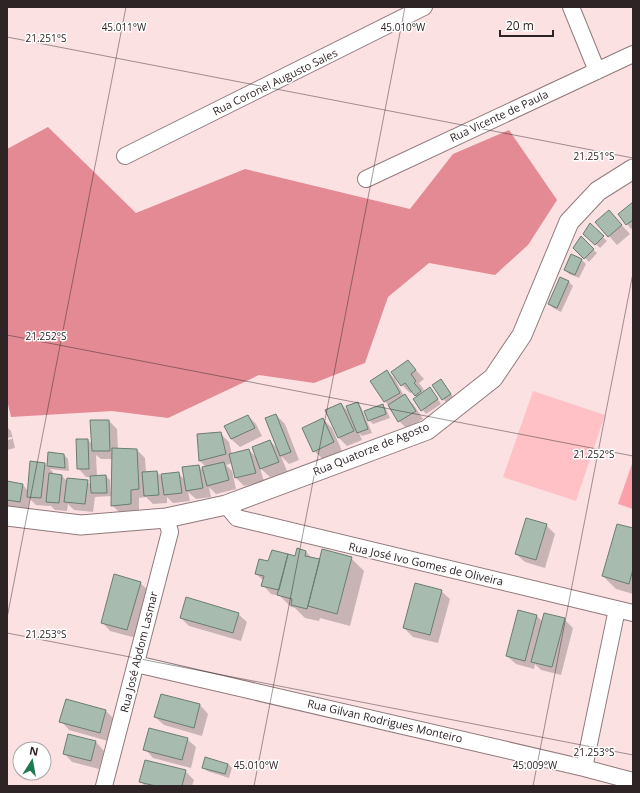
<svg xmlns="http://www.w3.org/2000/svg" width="640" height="793" font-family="'Open Sans',sans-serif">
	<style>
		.green { fill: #ffc1c6 }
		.forest { fill: #e38a94 }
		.water { fill: #fca0aa }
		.shadow { fill: #0003 }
		.building { fill: #a7bcaf; stroke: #697d71 }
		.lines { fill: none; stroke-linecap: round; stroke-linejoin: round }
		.minor-casing { stroke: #91797b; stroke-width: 18 }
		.tertiary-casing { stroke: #91797b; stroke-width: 21 }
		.minor { stroke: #fff; stroke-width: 16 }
		.tertiary { stroke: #fff; stroke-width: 19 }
		.ticks { fill: none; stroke: #2e2425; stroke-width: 1; stroke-opacity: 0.45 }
		.labels { text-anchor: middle; stroke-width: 3; stroke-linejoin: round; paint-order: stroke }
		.street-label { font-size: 11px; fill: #2e2425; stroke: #fff }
		.ticks-label { font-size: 10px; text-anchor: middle; fill: #2e2425; stroke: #fff; stroke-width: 3; stroke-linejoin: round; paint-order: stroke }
	</style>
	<rect width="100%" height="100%" fill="#fce1e3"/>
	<path class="green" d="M533,391L605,415L576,501L503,477Z"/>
	<path class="forest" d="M48,127L136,213L245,169L410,209L453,154L509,130L557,200L528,245L495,275L429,263L388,297L365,363L314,383L259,375L168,418L112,411L11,417L7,400V149Z"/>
	<path class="water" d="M633,461V509L618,504Z"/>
	<path class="shadow" d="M633,204V227L631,229L619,214Z
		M617,220L630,234L617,245L609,236Z
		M590,225L607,241L600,248L584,233Z
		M581,238L597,253L589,262L575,248Z
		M582,260L586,264L579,278L569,274L565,270Z
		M561,278L569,282L573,286L561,312L553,308L549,304Z
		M408,361L424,379L419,383L424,390L422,392L423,393H434L441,404L426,414L414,399L417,397L413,392L410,393L402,385Z
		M387,371L395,379L404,396L413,404L423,419L407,429L399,421L371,381Z
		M444,384L454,398L447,403L443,399Z
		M357,403L361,407L372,433L362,436L359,433L362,440L347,446L339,438L326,411L341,404L351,414Z
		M382,405L386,409L390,418L373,424L369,420Z
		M276,415L285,424L299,460L289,464L281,456L287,471L270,477L260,468L264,481L244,486L236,478L232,463L226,465L232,471L236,489L216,494L209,487L211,497L196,499L188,492L190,501L173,503L167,497V503L153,504L146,497L139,498V512L121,514L112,505L113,459H101L96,455L97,476H106L110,480L111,496L95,497L93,512L74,510L68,504L67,511L55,510L50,505V506L36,505L30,499L28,510L7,506V482L23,485L28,491L45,464L48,467L49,454L64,455L68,459L69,471L50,469L53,472V475L62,476L68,482L87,481L92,486L91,477H86L78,468L88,440L92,444L109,421L117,429L118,450H137L145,458L146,473L157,472L162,477L178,473L185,480L198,466L204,471L206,467L200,461L198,435L220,433L229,442L232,455L249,450L257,458L270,441L278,449Z
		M248,416L256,424L262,436L240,447L231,439Z
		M323,419L332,428L342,451L323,459L314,451Z
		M7,427L11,431L15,448L7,450V440L12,439V437L7,438Z
		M546,525L555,534L545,568L525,562L516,554Z
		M633,530V594L616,589L603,576Z
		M305,551L313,559L320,561L351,558L364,571L350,626L320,618L319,621L305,618L295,608L291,607L280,596L271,594L263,585L264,581L256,574L269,563L296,557Z
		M140,583L149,591L136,638L110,631L102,622Z
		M441,591L450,599L438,643L413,637L404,628Z
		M238,614L247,622L241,641L189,626L181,618Z
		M537,616L543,622L564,619L573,628L561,675L541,670L535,664L534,669L516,664L507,656Z
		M161,695L200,705L208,714L202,736L164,725L155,717Z
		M67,700L106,711L114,719L108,741L69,730L61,721Z
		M68,735L96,742L104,751L99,769L72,762L64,753Z
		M187,739L196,747L191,768L153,758L145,749Z
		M228,764L232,768L229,778L207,771L203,767Z
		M185,771L194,780L192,786H145L141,782Z"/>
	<path class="building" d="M633,202V220L626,225L618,214Z
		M609,210L622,225L608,237L595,222Z
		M590,223L604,236L595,245L583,234Z
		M581,236L594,249L584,259L573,248Z
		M571,254L582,259L575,275L564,270Z
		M560,277L569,281L557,308L548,304Z
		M408,360L416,370L411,374L416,381L414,383L421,391L415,396L405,383L401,386L391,372Z
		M387,370L400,393L384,402L370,381Z
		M441,379L451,394L442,400L432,385Z
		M430,387L438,399L421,411L413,399Z
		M405,394L416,411L398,422L388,405Z
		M358,402L368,429L357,433L346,406Z
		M341,403L354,431L338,438L325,410Z
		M383,404L386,414L368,421L364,411Z
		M276,414L291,452L280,456L265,418Z
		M248,415L255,428L231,439L224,426Z
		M323,418L334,442L313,452L302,428Z
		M90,420H109L110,451H92Z
		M221,432L226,454L199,461L197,434Z
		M76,439H88L89,469H77Z
		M270,440L279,462L260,469L252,447Z
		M112,448L137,449L139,489L131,490V504L111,506Z
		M249,449L256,473L235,478L229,454Z
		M48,452L64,454L65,468L47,466Z
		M30,461L45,463L41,498L27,497Z
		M224,462L229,480L207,486L202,467Z
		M199,465L203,488L186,491L182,467Z
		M157,471L159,495L144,496L142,472Z
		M179,472L182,493L164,495L161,474Z
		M49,473L62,475L59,503L46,502Z
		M106,475L107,493H91L90,476Z
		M67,478L88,480L85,504L64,502Z
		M7,481L23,484L20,502L7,500Z
		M526,518L547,524L536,560L515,554Z
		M617,524L633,528V569L629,584L602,576Z
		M297,548L306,551L305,556L320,559L307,609L291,605L292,599L277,595L288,554L295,556Z
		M322,549L352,557L337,614L308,606Z
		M272,550L288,554L279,590L261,586L264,576L255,574L259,559L268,561Z
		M114,574L141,582L127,630L101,623Z
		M415,583L442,590L430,635L403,628Z
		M186,597L239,613L233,633L180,618Z
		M518,610L537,615L525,661L506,656Z
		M544,613L565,618L552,667L531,662Z
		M161,694L200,704L194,728L154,717Z
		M66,699L106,710L100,733L59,722Z
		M149,728L188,738L182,760L143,750Z
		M68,734L96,741L91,761L63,754Z
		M205,757L228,764L225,774L202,768Z
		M145,760L186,770L182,786H156L139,782Z"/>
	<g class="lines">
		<defs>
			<path id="minor" d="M571,7L597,71
				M125,156L424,7
				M366,179L633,54
				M226,505L237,518L633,613
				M136,664L584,768L633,781
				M584,768L617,609
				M104,786L170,532L166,518"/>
			<path id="tertiary" d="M7,516L81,525L166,518L226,505L427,430L493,378L522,335L569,222L598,191L633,169"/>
		</defs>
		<use href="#minor" class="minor-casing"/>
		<use href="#tertiary" class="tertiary-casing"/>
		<use href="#minor" class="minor"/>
		<use href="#tertiary" class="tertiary"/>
	</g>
	<path class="ticks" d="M7,37L633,158M7,335L633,456M7,618L126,7M7,633L633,755M254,786L405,7M533,786L633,273"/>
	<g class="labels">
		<g class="street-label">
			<text transform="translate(275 82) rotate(-26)" y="4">Rua Coronel Augusto Sales</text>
			<text transform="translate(499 116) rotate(-25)" y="4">Rua Vicente de Paula</text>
			<text transform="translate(371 449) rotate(-22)" y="4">Rua Quatorze de Agosto</text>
			<text transform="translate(426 564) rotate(13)" y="4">Rua José Ivo Gomes de Oliveira</text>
			<text transform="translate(139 652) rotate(-76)" y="4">Rua José Abdom Lasmar</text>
			<text transform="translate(385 721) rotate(13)" y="4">Rua Gilvan Rodrigues Monteiro</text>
		</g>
	</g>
	<g class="ticks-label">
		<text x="124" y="31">45.011°W</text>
		<text x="403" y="31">45.010°W</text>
		<text x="46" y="42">21.251°S</text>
		<text x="594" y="160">21.251°S</text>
		<text x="46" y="340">21.252°S</text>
		<text x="594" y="458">21.252°S</text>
		<text x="46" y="638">21.253°S</text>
		<text x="594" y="756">21.253°S</text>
		<text x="256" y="769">45.010°W</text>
		<text x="535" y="769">45.009°W</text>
	</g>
	<rect width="640" height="793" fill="none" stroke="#2e2425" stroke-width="16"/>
	<g transform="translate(32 761) rotate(11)"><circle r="19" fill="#ffffff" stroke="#aba7a8"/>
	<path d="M0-3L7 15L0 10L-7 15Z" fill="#1d7a50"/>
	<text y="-6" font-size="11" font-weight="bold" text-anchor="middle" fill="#2e2425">N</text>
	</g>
	<path d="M500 30v6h53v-6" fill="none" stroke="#2e2425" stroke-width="2"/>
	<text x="506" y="30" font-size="12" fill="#2e2425" stroke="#ffffff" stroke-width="3" paint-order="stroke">20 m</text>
</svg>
